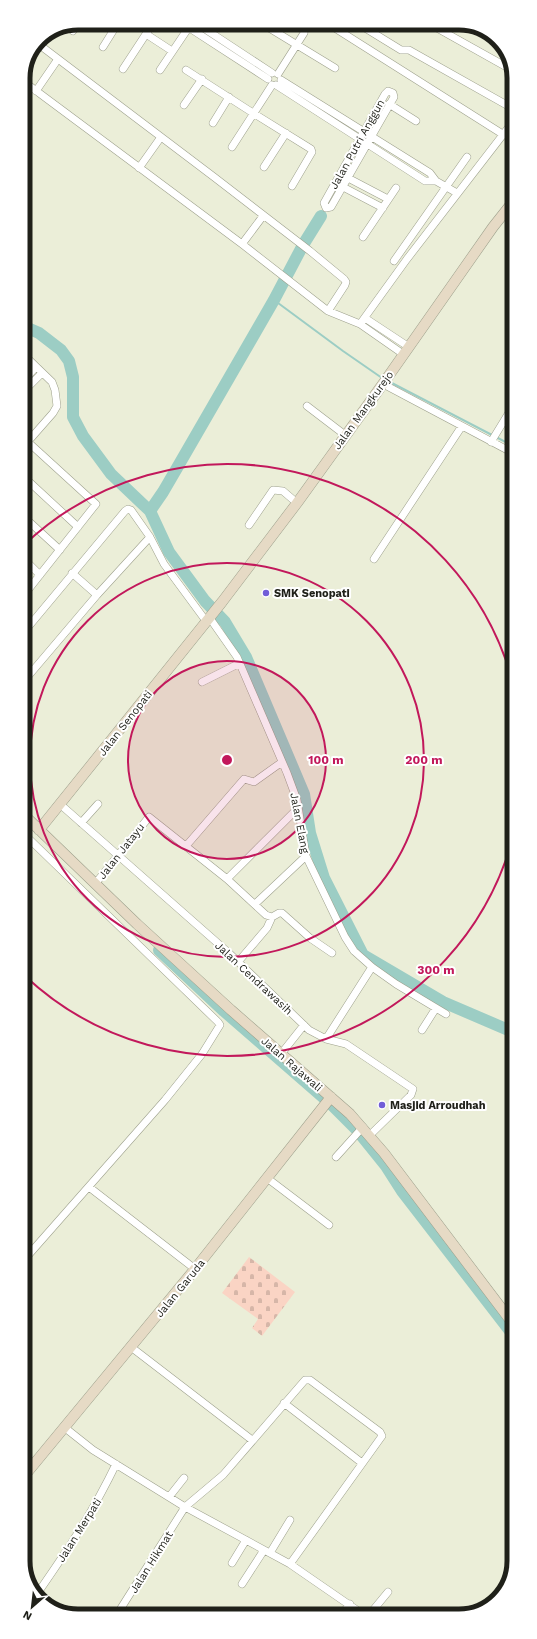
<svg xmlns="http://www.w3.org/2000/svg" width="537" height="1639" font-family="'Work Sans',sans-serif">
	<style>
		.cemetery { fill: url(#cemetery-stones) }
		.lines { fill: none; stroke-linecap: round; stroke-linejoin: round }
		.stream { stroke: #9ccdc4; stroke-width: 2 }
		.river { stroke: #9ccdc4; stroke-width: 12 }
		.street-casing { stroke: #9da08c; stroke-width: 8 }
		.secondary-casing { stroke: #9da08c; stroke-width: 11 }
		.street { stroke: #fff; stroke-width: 7 }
		.secondary { stroke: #e6dac5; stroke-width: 10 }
		.ring { fill: none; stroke: #c2185b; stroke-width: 2 }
		.poi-dot { fill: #715dd8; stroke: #fff; stroke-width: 1.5 }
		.labels { text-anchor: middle; stroke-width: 4; stroke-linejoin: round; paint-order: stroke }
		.street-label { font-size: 11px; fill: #1f2019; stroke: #fff }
		.poi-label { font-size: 11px; font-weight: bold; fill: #1f2019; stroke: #fff; text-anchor: start }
		.rim { fill: none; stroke: #1f2019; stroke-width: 5 }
		.centre { fill: #c2185b; stroke: #fff; stroke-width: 2 }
		.ring-label { font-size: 12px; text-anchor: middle; font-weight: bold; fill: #c2185b; stroke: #fff; stroke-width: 4; stroke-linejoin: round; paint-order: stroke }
	</style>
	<defs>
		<pattern id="cemetery-stones" width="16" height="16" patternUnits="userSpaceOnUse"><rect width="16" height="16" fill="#fad4c4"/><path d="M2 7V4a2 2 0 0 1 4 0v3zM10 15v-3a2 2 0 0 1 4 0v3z" fill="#d6b6a8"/></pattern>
	</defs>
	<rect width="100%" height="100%" fill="#ebeed8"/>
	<path class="cemetery" d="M249,1257L295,1292L262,1336L252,1328L258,1319L222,1293Z"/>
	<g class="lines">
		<path class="stream" d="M274,300L343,351L382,378
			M388,381L492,435
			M496,437L513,446"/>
		<path class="river" d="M23,326L39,333L61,350L69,361L73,377V417L83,436L111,474L150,511L169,552L205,601L225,622L246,657L304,794L310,833L324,878L363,955L443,1002L513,1032
			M150,511L163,492L177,468L274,300L303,245L321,216
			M159,950L224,1011L332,1105L357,1130L386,1166L402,1191L514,1336"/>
		<defs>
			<path id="street" d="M153,23L146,34L172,51
				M196,23L272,73
				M261,23L335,68
				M327,23L504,135
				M357,23L401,50H409L512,108
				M428,23L512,70
				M188,27L268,79
				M73,31L78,23
				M37,43L214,177L310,251L344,279L346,282L345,285L328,311
				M103,47L118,23
				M123,69L146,34
				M160,70L191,24
				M186,70L253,113L311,149L312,152L292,186
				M278,74L304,33
				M281,80L430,173L436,181L457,193
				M23,81L242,244L328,311L360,324L403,354
				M276,85L425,181H436
				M36,91L58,59
				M388,91L393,93L394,97L331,207L326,208L324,203L385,94Z
				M389,104L416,121
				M184,105L202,79
				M213,123L229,97
				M232,147L272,85
				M264,167L286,133
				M139,168L161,137
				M348,178L388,199
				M343,187L383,208
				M363,237L396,188
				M242,244L263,216
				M394,261L467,157
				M365,318L409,347
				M360,324L407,259L512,123
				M23,354L52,382L55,390L57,406L53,413L24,446
				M23,381L36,367
				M383,384L513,453
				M23,392L42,373
				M307,406L345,435
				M491,442L513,406
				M24,477L78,527
				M24,517L60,550
				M249,525L273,490L283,491L297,503
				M24,559L40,575
				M374,559L462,426
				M72,573L97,595
				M24,595L96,504L28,442
				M209,617L237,657L287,773L297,800L306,856L345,937L354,951L372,967L396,984L446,1014
				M24,632L125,511L128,509L131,510L150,537L164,564L206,621
				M24,681L97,595L150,537
				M202,682L240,663
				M61,805L230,954L309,1030L326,1039L346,1044L413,1089L411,1095L370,1135
				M81,823L98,804
				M24,834L218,1022L220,1025L202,1054L165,1100L24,1260
				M186,846L244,779L254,782L282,762
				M227,879L298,808
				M95,884L149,817L227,879L266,915L272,917L279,913H282L310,938L332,953
				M255,904L306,856
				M238,962L267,928L272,917
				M422,1030L436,1008
				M326,1039L372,967
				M281,1054L304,1025
				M336,1157L363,1127
				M267,1178L329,1225
				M89,1187L195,1269
				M131,1347L252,1440
				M284,1403L362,1463
				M64,1427L93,1450L185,1507L290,1564L364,1615
				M169,1497L184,1478
				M270,1553L290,1520
				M232,1563L246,1540
				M242,1584L264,1550
				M37,1594C67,1551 93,1512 116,1464
				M341,1615L350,1604
				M369,1615L388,1592
				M116,1616L185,1507L223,1475L305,1380H310L380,1432L382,1436L290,1564"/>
			<path id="secondary" d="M24,815L137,924L231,1010L350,1114L384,1153L514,1325
				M39,830L222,602L297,503L385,381L493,227L512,203
				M25,1475L195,1269L331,1097"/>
		</defs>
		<use href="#street" class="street-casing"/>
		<use href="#secondary" class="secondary-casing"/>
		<use href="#street" class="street"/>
		<use href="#secondary" class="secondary"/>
	</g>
	<circle cx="227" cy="760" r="99" fill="#c2185b" fill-opacity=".12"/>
	<g class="ring">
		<circle cx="227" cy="760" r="99"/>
		<circle cx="227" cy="760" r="197"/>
		<path d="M513 837A296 296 0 0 1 25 976M25 544A296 296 0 0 1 513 683"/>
	</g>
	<g class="poi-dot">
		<circle cx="266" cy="593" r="4"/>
		<circle cx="382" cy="1105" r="4"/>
	</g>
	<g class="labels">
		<g class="street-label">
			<text transform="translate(357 144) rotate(-61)" y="4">Jalan Putri Anggun</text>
			<text transform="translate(363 410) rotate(-54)" y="4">Jalan Mangkurejo</text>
			<text transform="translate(125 723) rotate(-52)" y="4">Jalan Senopati</text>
			<text transform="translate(300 823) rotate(79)" y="4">Jalan Elang</text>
			<text transform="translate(121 851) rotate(-52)" y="4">Jalan Jatayu</text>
			<text transform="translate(254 978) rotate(43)" y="4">Jalan Cendrawasih</text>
			<text transform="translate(292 1064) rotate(41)" y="4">Jalan Rajawali</text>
			<text transform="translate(180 1288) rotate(-51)" y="4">Jalan Garuda</text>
			<text transform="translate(79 1530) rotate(-58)" y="4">Jalan Merpati</text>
			<text transform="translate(151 1562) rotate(-58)" y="4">Jalan Hikmat</text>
		</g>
		<g class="poi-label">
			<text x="274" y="597">SMK Senopati</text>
			<text x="390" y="1109">Masjid Arroudhah</text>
		</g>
	</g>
	<path d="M0 0H537V1639H0ZM78 30H459A48 48 0 0 1 507 78V1561A48 48 0 0 1 459 1609H78A48 48 0 0 1 30 1561V78A48 48 0 0 1 78 30Z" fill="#fff" fill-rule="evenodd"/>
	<path class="rim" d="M78 30H459A48 48 0 0 1 507 78V1561A48 48 0 0 1 459 1609H78A48 48 0 0 1 30 1561V78A48 48 0 0 1 78 30Z"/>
	<circle cx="227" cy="760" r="6" class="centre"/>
	<g class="ring-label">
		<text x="326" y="764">100 m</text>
		<text x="424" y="764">200 m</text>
		<text x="436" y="974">300 m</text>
	</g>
	<g transform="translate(32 1607) rotate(208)" stroke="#ffffff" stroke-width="3" paint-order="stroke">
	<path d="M0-3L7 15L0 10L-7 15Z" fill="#1f2019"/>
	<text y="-6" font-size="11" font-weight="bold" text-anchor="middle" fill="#1f2019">N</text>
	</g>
</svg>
